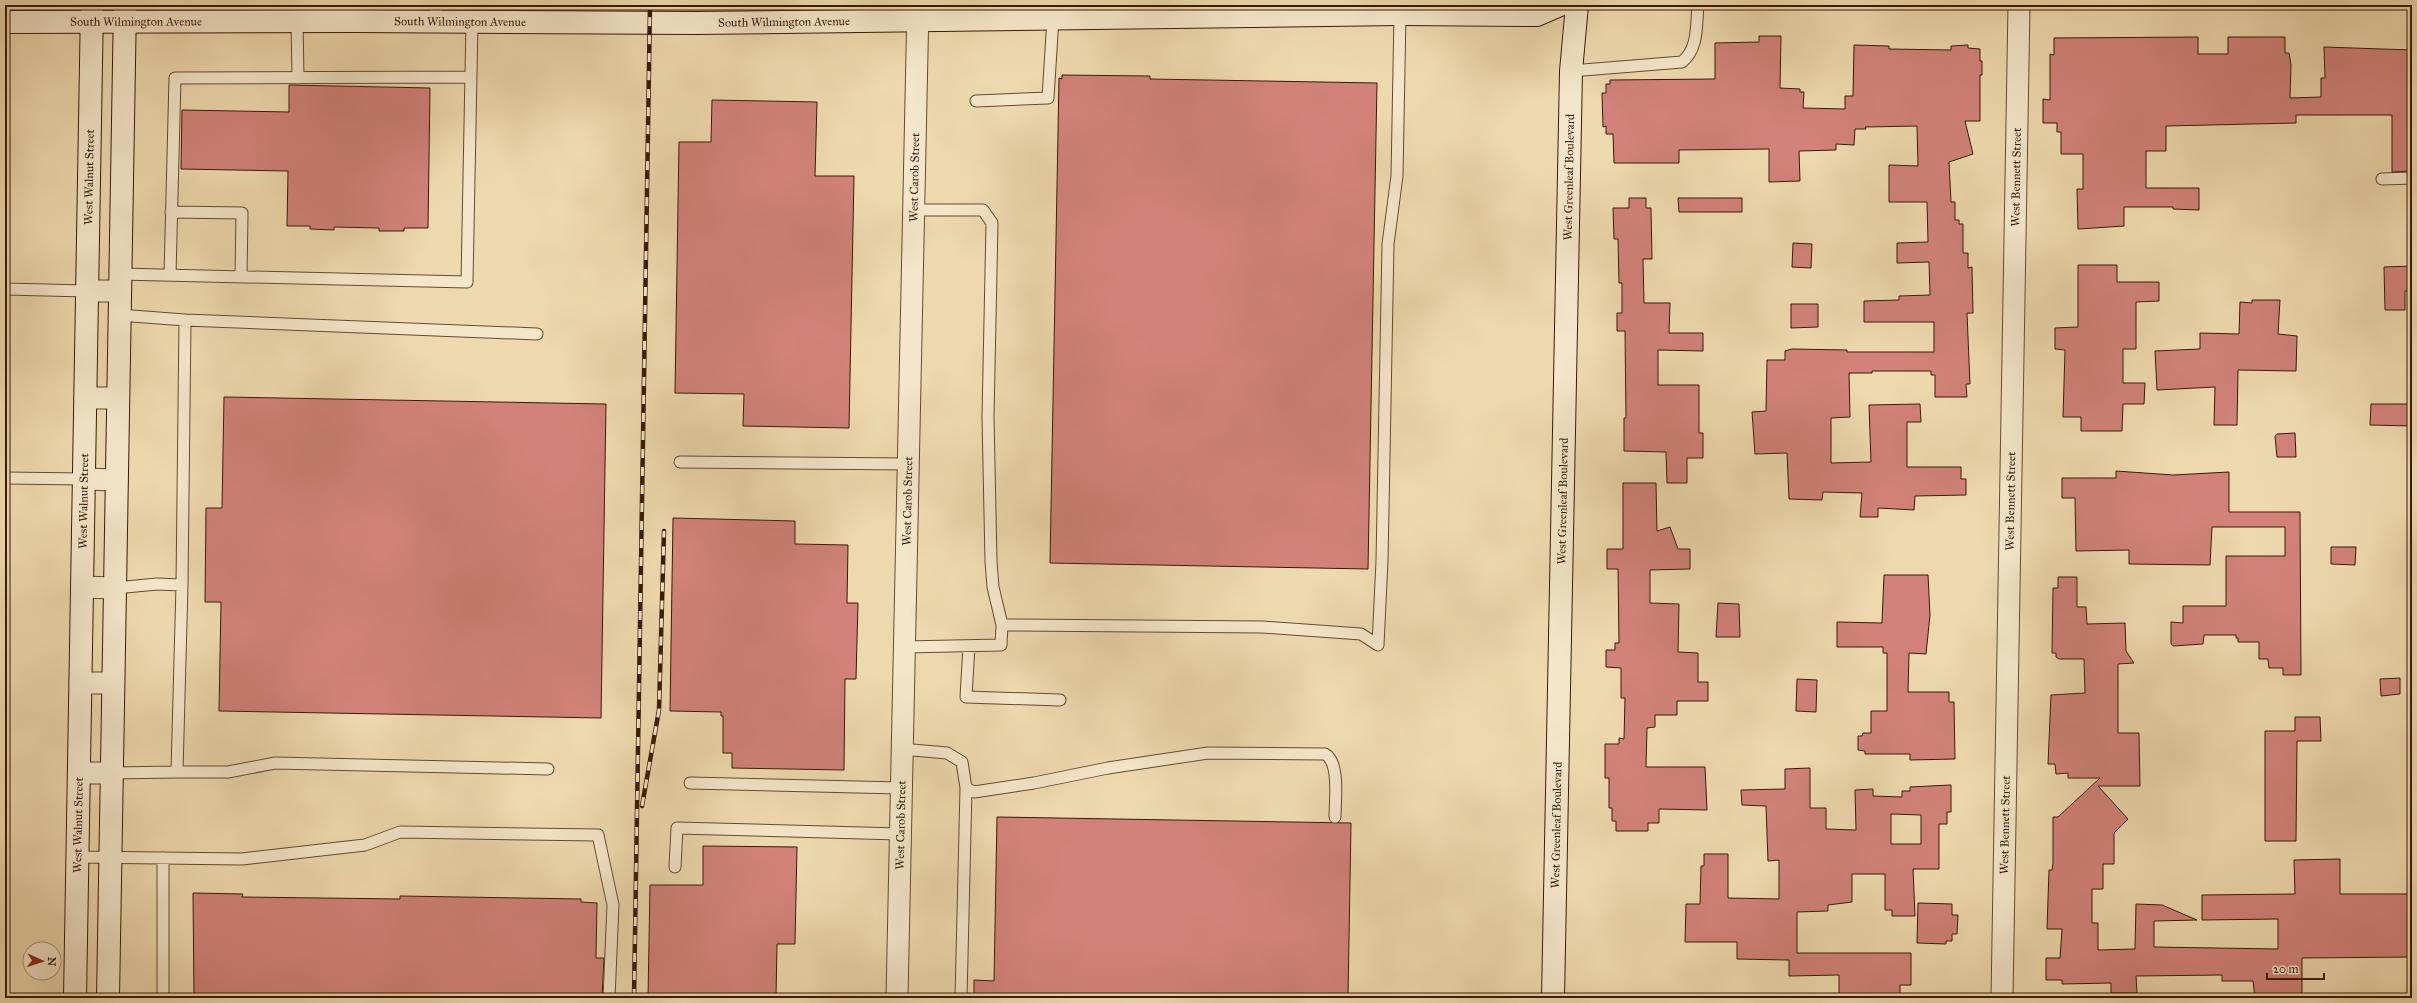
<svg xmlns="http://www.w3.org/2000/svg" width="2417" height="1003" font-family="'IM FELL Great Primer',serif">
	<style>
		.building { fill: #d2827a; stroke: #391a05; fill-rule: evenodd }
		.lines { fill: none; stroke-linecap: round; stroke-linejoin: round }
		.lane-casing { stroke: #664a2f; stroke-width: 13 }
		.street-casing { stroke: #664a2f; stroke-width: 23 }
		.secondary-casing { stroke: #391a05; stroke-width: 24 }
		.lane { stroke: #f4e6ca; stroke-width: 11 }
		.street { stroke: #f4e6ca; stroke-width: 21 }
		.secondary { stroke: #f4e6ca; stroke-width: 22 }
		.rail-casing { stroke: #391a05; stroke-width: 4.5 }
		.rail { stroke: #f4e6ca; stroke-width: 3; stroke-dasharray: 9; stroke-linecap: butt }
		.labels { text-anchor: middle; stroke-width: 3.5; stroke-linejoin: round; paint-order: stroke }
		.street-label { font-size: 12px; fill: #391a05; stroke: #f4e6ca }
	</style>
	<rect width="100%" height="100%" fill="#eed9ae"/>
	<filter id="stains"><feTurbulence type="fractalNoise" baseFrequency=".005" numOctaves="4"/><feColorMatrix values="0 0 0 0 .2 0 0 0 0 .09 0 0 0 0 .02 0 0 0 .5 -.17"/></filter>
	<radialGradient id="worn" r=".72"><stop offset=".6" stop-color="#630" stop-opacity="0"/><stop offset="1" stop-color="#630" stop-opacity=".3"/></radialGradient>
	<path class="building" d="M1759,36H1781L1780,88L1800,89V92H1804L1803,108L1845,109V96H1853L1854,45L1889,46V49L1951,50V46L1968,45V48L1980,49V61H1982V75H1980V121H1965L1973,154L1949,162L1951,202H1955V220H1959V224H1963V253H1968V268L1972,267L1973,313H1967L1970,384H1966L1967,397H1935V375H1931V371H1872V373H1849L1850,417L1831,418V463L1871,462L1869,405L1920,404L1921,422H1907V467H1961V479H1966V495L1915,496L1914,510L1878,508V517H1860L1862,493L1823,492L1822,500L1789,499L1787,453L1755,454L1752,412L1766,411L1767,360H1785V351L1792,349L1847,350V352H1934V322H1864V301L1899,300V296L1930,295L1929,262L1897,263V243L1928,242L1927,202H1889V165L1918,166L1917,126L1865,127L1866,129H1855L1854,145L1836,144V150L1799,151L1800,181L1769,182V149L1679,150V163H1614L1613,134H1606V126L1603,127L1602,93H1606V84H1610V80L1715,79V43L1759,42Z
		M2198,37V54H2228V37H2285V53H2289L2291,65L2290,98L2321,97V78H2325L2324,47L2412,50V171L2392,172V115H2296V123L2166,126V151H2146V188H2199V210L2173,209V207H2124V226L2078,229L2077,189H2083V154H2061V132H2057V123H2043V99L2050,100V54L2054,55V38Z
		M1062,75L1150,76V79L1377,83L1368,569L1050,563L1059,78L1062,79Z
		M289,85L430,88L428,228H404V231H379V228L334,227V230L310,229V226H287L288,171L181,169L182,110L289,112Z
		M712,100L817,102L815,176H854L849,428L743,426L744,394L675,393L679,142H711Z
		M1629,198H1646V208H1651L1652,259H1643L1644,303H1670L1669,333H1703V351L1658,350V385H1699V433H1703V458H1687V483H1667L1666,452L1624,451V418H1626L1625,331H1617V313H1622V283H1619L1618,239H1614L1613,208H1629Z
		M1678,198H1742V212H1679Z
		M1793,243L1812,244L1811,268L1792,267Z
		M2078,265H2117V282H2159V301L2136,302V349H2123V383H2145L2144,404H2123L2122,431H2081V417H2063L2065,350L2055,349V328L2078,327Z
		M2412,266V291H2405V310H2385L2384,267Z
		M2252,300H2280L2278,334L2297,336L2296,371L2238,370L2237,425H2214L2215,387L2157,390L2155,351L2200,349V333L2239,334L2240,302L2252,303Z
		M1791,304H1818V327L1791,328Z
		M224,397L606,404L601,718L219,711L221,602H205L206,508H222Z
		M2371,404H2412V426L2370,425Z
		M2295,433L2296,457H2277L2275,436L2277,434Z
		M2116,471L2173,475L2229,472V512H2300L2301,675H2283V668H2269L2268,659H2259V642H2238V638H2236V635H2204L2203,644L2173,646L2171,644V622L2183,623V606H2226V556H2285V527H2212L2210,565L2129,564V550L2076,551L2075,498H2062V478H2116Z
		M1623,483H1656L1657,531L1670,527L1678,549H1690V569L1650,570V603L1679,604L1678,652L1698,653V682H1708V701H1677V715H1655V727L1647,728L1646,767H1705L1707,810L1659,809V823H1648V831H1616V821H1612V808H1609V778H1605V744H1619V738L1624,739L1625,698H1621V668L1606,667V650H1615V643H1619L1618,569H1607V549H1623Z
		M673,518L795,521V544L848,545L847,603H858L856,679H845L844,770L732,768V753H723V716H721V712L670,711Z
		M2331,547H2356L2355,565L2331,564Z
		M1884,575H1928L1930,615L1926,654L1909,653L1908,692H1949V702H1954L1955,759L1910,760V754H1865V751L1858,750V736H1862L1863,733H1871V711H1887V653H1883V647H1837V622L1882,623Z
		M2058,577H2077V607H2086L2087,624L2125,623L2126,651L2134,663L2118,664V733H2139L2140,786H2098L2128,819L2114,833V864H2103V889H2092V923H2098V950L2135,949L2136,904L2162,905L2197,920L2154,921V947L2278,949V919L2202,920V895L2295,894L2294,860L2340,859V894H2412V957L2302,958V998H2255L2253,981H2222V975L2136,976L2137,993H2111V983L2062,984V980H2046V958H2060L2062,929H2047L2049,870H2052L2053,863V817H2058L2100,778H2068V773L2056,774L2055,764H2048L2051,695L2085,693L2084,659H2059L2056,657V653H2052L2053,588H2058Z
		M1718,603L1739,604L1740,637H1716Z
		M2400,678V694L2381,696L2380,679Z
		M1797,679L1817,680L1816,712L1796,711Z
		M2295,717H2320L2321,741H2297L2296,841H2265V731H2295Z
		M1810,768V808H1826V829L1856,830L1855,790L1873,789V796L1902,797V791H1910V787L1951,785V812H1947V824H1939V869H1913L1915,916H1892V910H1885V874H1852V902L1828,905V911L1797,912V953H1911V985H1900V994H1839V975L1789,976V960L1737,959V942H1685L1686,904H1700L1701,866H1704V854H1728V898L1779,899V860L1768,861L1766,806L1742,805L1741,790L1785,789V769ZM1891,814L1921,815V844H1891Z
		M997,817L1351,823L1348,998H974V980L994,981Z
		M703,846L797,847L795,944H777L776,998H648L650,885H703Z
		M193,893L243,894L242,897L400,899V896L581,899V902L597,903L596,958H604L602,998H194Z
		M1918,903L1952,904V915H1958L1957,934H1952V941H1946V944L1917,943Z"/>
	<g class="lines">
		<defs>
			<path id="lane" d="M297,21L298,78
				M436,21V5
				M1571,71L1682,62C1699,48 1696,25 1698,5
				M976,101L1048,98L1053,18
				M2382,179L2412,178
				M171,212L242,213L241,277
				M120,274L467,282L472,21
				M170,275L175,78L471,77
				M5,289L87,291
				M185,320L537,334
				M680,462L908,464
				M5,478L84,479
				M115,588L157,584L182,585L185,320L119,315
				M1002,625L1262,627L1361,634L1378,645L1382,561L1388,244L1397,176L1400,14
				M969,646L966,697L1060,700
				M904,647L1001,645L1002,625L993,587L991,561L988,417L992,223L983,210H914
				M901,749L947,753L962,762L966,788L974,792L1034,783L1108,768L1208,753L1325,754C1340,762 1335,800 1335,817
				M177,772H228L275,763L548,769
				M112,773L177,772L182,585
				M690,783L900,788
				M77,857L242,859L365,845L400,832L598,835L613,905L609,998
				M675,867L677,828L899,834
				M163,998V858
				M961,998L966,788"/>
			<g id="street">
				<path d="M87,291H120"/>
				<path d="M85,398H118"/>
				<path d="M84,479L117,480"/>
				<path d="M82,587L115,588"/>
				<path d="M80,683H113"/>
				<path d="M79,773H112"/>
				<path id="s1" d="M897,998L918,5"/>
				<path id="s2" d="M2002,998L2019,5"/>
			</g>
			<g id="secondary">
				<path id="s3" d="M5,22L356,21L697,23L1400,14L1537,15L1560,5"/>
				<path id="s4" d="M75,998L92,5"/>
				<path d="M108,998L125,5"/>
				<path id="s5" d="M1553,998L1571,71L1577,5"/>
			</g>
		</defs>
		<use href="#lane" class="lane-casing"/>
		<use href="#street" class="street-casing"/>
		<use href="#secondary" class="secondary-casing"/>
		<use href="#lane" class="lane"/>
		<use href="#street" class="street"/>
		<use href="#secondary" class="secondary"/>
		<defs>
			<path id="rail" d="M642,806L659,710L664,531
				M634,998L650,5"/>
		</defs>
		<use href="#rail" class="rail-casing"/>
		<use href="#rail" class="rail"/>
	</g>
	<g class="labels">
		<g class="street-label">
			<text dy="4" stroke="none"><textPath href="#s3" startOffset="455">South Wilmington Avenue</textPath></text>
			<text dy="4" stroke="none"><textPath href="#s3" startOffset="131">South Wilmington Avenue</textPath></text>
			<text dy="4" stroke="none"><textPath href="#s3" startOffset="779">South Wilmington Avenue</textPath></text>
			<text dy="4" stroke="none"><textPath href="#s5" startOffset="821">West Greenleaf Boulevard</textPath></text>
			<text dy="4" stroke="none"><textPath href="#s4" startOffset="821">West Walnut Street</textPath></text>
			<text dy="4" stroke="none"><textPath href="#s1" startOffset="821">West Carob Street</textPath></text>
			<text dy="4" stroke="none"><textPath href="#s2" startOffset="821">West Bennett Street</textPath></text>
			<text dy="4" stroke="none"><textPath href="#s1" startOffset="497">West Carob Street</textPath></text>
			<text dy="4" stroke="none"><textPath href="#s5" startOffset="497">West Greenleaf Boulevard</textPath></text>
			<text dy="4" stroke="none"><textPath href="#s2" startOffset="497">West Bennett Street</textPath></text>
			<text dy="4" stroke="none"><textPath href="#s4" startOffset="497">West Walnut Street</textPath></text>
			<text dy="4" stroke="none"><textPath href="#s4" startOffset="173">West Walnut Street</textPath></text>
			<text dy="4" stroke="none"><textPath href="#s1" startOffset="173">West Carob Street</textPath></text>
			<text dy="4" stroke="none"><textPath href="#s5" startOffset="173">West Greenleaf Boulevard</textPath></text>
			<text dy="4" stroke="none"><textPath href="#s2" startOffset="173">West Bennett Street</textPath></text>
		</g>
	</g>
	<rect width="2417" height="1003" fill="none" stroke="#eed9ae" stroke-width="20"/>
	<rect x="6" y="6" width="2405" height="991" fill="none" stroke="#391a05" stroke-width="2"/>
	<rect x="10" y="10" width="2397" height="983" fill="none" stroke="#391a05"/>
	<g transform="translate(42 961) rotate(93)"><circle r="19" fill="#f4e6ca" stroke="#a9947b"/>
	<path d="M0-3L7 15L0 10L-7 15Z" fill="#8f2418"/>
	<text y="-6" font-size="11" font-weight="bold" text-anchor="middle" fill="#391a05">N</text>
	</g>
	<path d="M2267 973v6h57v-6" fill="none" stroke="#391a05" stroke-width="2"/>
	<text x="2273" y="973" font-size="12" fill="#391a05" stroke="#f4e6ca" stroke-width="3" paint-order="stroke">20 m</text>
	<rect width="100%" height="100%" filter="url(#stains)"/>
	<rect width="100%" height="100%" fill="url(#worn)"/>
</svg>
